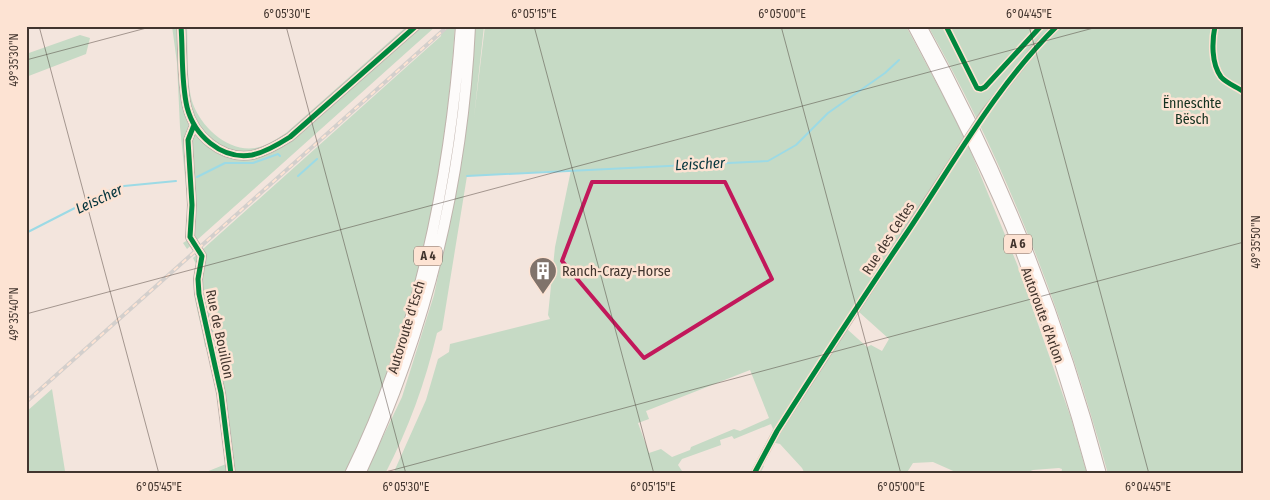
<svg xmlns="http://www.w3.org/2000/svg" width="1270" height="500" font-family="'Fira Sans Condensed',sans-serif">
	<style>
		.green { fill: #c6dac5; fill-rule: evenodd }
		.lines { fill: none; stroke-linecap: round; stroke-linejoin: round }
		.stream { stroke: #9cdae5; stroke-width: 2 }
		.street-casing { stroke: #bfb3ac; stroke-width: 8 }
		.secondary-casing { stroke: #bfb3ac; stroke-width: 10 }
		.highway-casing { stroke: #bfb3ac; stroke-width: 12 }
		.street { stroke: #fdfbfa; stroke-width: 5 }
		.secondary { stroke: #fdfbfa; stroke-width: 8 }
		.highway { stroke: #fdfbfa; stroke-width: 10 }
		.rail-casing { stroke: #d3cfcc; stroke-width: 4 }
		.rail { stroke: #fde3d3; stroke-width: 2; stroke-dasharray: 5.5; stroke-linecap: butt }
		.street-bridge-casing { stroke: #bfb3ac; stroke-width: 8; stroke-linecap: butt }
		.street-bridge { stroke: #fdfbfa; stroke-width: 5 }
		.cycleway-casing { stroke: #fde3d3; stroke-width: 8 }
		.cycleway { stroke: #00873e; stroke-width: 5 }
		.marked { fill: none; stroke: #c2185b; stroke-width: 4; stroke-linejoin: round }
		.ticks { fill: none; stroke: #42352e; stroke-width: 1; stroke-opacity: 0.45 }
		.labels { text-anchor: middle; stroke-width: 5; stroke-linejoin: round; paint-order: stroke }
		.shield { fill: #fde3d3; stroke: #7a6960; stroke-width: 1 }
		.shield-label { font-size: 12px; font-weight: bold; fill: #42352e }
		.park-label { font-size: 14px; fill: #13311f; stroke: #fde3d3 }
		.street-label { font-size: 14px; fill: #42352e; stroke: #fde3d3 }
		.poi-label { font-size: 14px; fill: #42352e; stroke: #fde3d3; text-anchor: start }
		.water-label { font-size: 15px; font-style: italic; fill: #06363e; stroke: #fde3d3 }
		.neatline { fill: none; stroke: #42352e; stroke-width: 2 }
		.ticks-label { font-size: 12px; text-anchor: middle; fill: #42352e }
	</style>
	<rect width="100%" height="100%" fill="#f3e5dd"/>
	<path class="green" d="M172,26H187C188,49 186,83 193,104C202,128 228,152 255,148C267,146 277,139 286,133L407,26H436L187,249L183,243L186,241L188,206L180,127L177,63Z
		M442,26H455C445,177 415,339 344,474H201L226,464L221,412L207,347H205C202,322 188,289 196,264L193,258L441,36Z
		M475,26H484L474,117L485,26H906L946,101L968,145L1017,264L1071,418L1087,474H1061L1062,469L1059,468L1033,470L1023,474H960L933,462L913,463L906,474H805L802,468L780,444L771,442L768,448H771L762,465L764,466L760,474H750L773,429L771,424L734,439L732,436L720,440L721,445L682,459L678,465L684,474H393L426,400L438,359L449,352L450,344L550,319L548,315L555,247L571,170L467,176L442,330L437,333C425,383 409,428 385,474H365L402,397L434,295L459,177ZM859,312L889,339L882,351L871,345L867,347L847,329ZM750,370L769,418L740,431L734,429L691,447L690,450L672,457L661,449L649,453L638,423L649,419L646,411Z
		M928,26H1244V474H1108C1065,318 1008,167 928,26Z
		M80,35L90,38L86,54L26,77V54Z
		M52,389L65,471L59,474H26V412Z"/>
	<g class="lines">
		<path class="stream" d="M298,176L317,159
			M467,176L768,161L796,145L828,113L885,73L899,60
			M197,177L225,163H253L278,154L280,156
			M26,233L108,191L124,186L176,181"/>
		<defs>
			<path id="street" d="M984,113L1036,47L1057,26
				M754,474L777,431L960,150"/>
			<path id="secondary" d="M181,26C183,53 181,81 187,107C194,135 221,160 252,155C266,152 279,144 290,137L416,26
				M194,125L188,140L192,205L190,237L202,256L198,279L199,294L221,393L231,474"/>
			<path id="highway" d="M913,26C951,97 988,169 1018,244C1047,319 1072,396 1093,474
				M921,26C1000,169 1059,316 1101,474
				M350,474C419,334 450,181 461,26
				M360,474C426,332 463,183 470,26"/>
		</defs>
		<use href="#street" class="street-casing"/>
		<use href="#secondary" class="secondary-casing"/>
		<use href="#highway" class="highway-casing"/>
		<use href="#street" class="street"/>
		<use href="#secondary" class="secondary"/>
		<use href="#highway" class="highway"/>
		<defs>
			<path id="rail" d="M26,402L448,26"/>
		</defs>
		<use href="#rail" class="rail-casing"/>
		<use href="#rail" class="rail"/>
		<defs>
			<path id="street-bridge" d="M960,150L984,113"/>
		</defs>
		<use href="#street-bridge" class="street-bridge-casing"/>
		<use href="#street-bridge" class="street-bridge"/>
		<defs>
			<path id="cycleway" d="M181,26C183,53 181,81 187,107C194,135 221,160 252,155C266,152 279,144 290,137L416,26
				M946,26L977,88L981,89L985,87L1041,26
				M1215,26C1212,41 1211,63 1221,77C1226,83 1237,87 1244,92
				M194,125L188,140L192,205L190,237L202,256L198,279L199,294L221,393L231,474
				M754,474L777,431C819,365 862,299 906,234C954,163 995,87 1057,26"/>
		</defs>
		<use href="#cycleway" class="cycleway-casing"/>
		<use href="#cycleway" class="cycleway"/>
	</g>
	<path class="marked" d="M592,182H725L772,279L644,358L562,261Z"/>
	<path class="ticks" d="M39,26L159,474M286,26L406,474M534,26L654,474M781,26L901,474M1029,26L1149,474M26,60L154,26M26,314L1101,26M378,474L1244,242"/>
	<defs>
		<symbol id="building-pin" viewBox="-11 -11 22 30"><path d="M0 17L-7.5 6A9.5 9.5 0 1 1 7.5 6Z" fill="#80736b" stroke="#fde3d3"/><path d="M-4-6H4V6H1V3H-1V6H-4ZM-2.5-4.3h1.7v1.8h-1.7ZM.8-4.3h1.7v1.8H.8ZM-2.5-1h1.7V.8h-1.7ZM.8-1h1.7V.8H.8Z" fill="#fff"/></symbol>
	</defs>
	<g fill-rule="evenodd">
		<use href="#building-pin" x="527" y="255" width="32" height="43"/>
	</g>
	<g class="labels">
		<g class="shield">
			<rect x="1004" y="234.5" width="28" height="19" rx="4"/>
			<rect x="414" y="246.5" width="28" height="19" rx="4"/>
		</g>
		<g class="shield-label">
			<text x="1018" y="248">A 6</text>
			<text x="428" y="260">A 4</text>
		</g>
		<g class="park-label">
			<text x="1192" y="108">Ënneschte<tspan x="1192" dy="16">Bësch</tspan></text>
		</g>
		<g class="street-label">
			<text transform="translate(888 238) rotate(-57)" y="5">Rue des Celtes</text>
			<text transform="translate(1043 315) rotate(70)" y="5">Autoroute d'Arlon</text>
			<text transform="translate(406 327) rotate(-73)" y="5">Autoroute d'Esch</text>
			<text transform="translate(220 334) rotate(78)" y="5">Rue de Bouillon</text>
		</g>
		<g class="poi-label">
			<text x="562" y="276">Ranch-Crazy-Horse</text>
		</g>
		<g class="water-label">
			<text transform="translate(700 164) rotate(-3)" y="5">Leischer</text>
			<text transform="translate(99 199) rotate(-25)" y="5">Leischer</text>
		</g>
	</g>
	<rect width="1270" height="500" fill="none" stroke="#fde3d3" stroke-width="55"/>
	<rect x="28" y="28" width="1214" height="444" class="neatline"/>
	<g class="ticks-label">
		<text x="287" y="18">6°05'30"E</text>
		<text x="534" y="18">6°05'15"E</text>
		<text x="782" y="18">6°05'00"E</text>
		<text x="1029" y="18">6°04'45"E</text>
		<text transform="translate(14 60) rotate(-90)" y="4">49°35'30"N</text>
		<text transform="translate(1256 242) rotate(-90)" y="4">49°35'50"N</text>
		<text transform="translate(14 314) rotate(-90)" y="4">49°35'40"N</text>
		<text x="159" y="491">6°05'45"E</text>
		<text x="406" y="491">6°05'30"E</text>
		<text x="653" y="491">6°05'15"E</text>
		<text x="901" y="491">6°05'00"E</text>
		<text x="1148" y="491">6°04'45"E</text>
	</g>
</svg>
